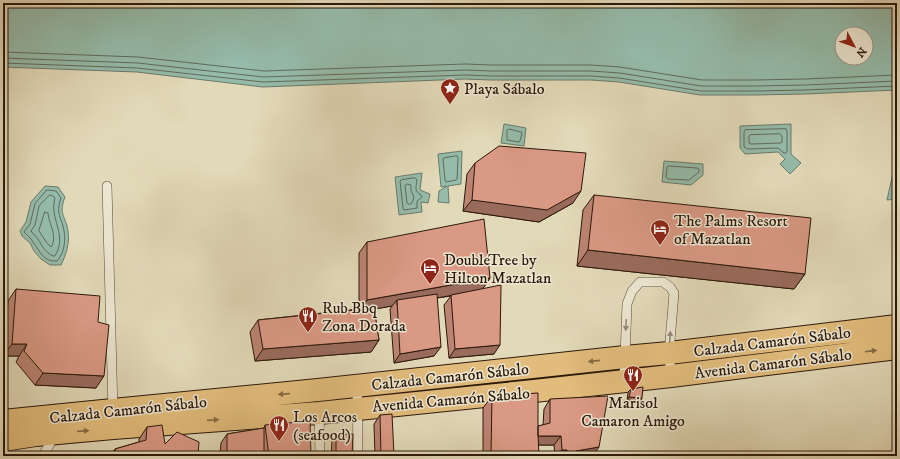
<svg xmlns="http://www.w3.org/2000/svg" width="900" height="459" font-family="'IM FELL DW Pica',serif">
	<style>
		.water { fill: #95bbaa; stroke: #6b7a6a; fill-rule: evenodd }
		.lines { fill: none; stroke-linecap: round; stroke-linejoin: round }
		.shore { stroke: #606a5a; stroke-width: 1 }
		.lane-casing { stroke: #5a4836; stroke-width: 10 }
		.primary-casing { stroke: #2c180a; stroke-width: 24 }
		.lane { stroke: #ece6d1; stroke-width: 9 }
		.primary { stroke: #e1bc7c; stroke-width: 22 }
		.wall { fill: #bb8472; stroke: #2c180a }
		.shaded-wall { fill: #996b5d; stroke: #2c180a }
		.building { fill: #da9985; stroke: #2c180a }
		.oneway { fill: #968977 }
		.oneway2 { fill: #866a43 }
		.labels { text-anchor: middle; stroke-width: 3; stroke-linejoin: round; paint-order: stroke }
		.poi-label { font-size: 16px; fill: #2c180a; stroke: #ece6d1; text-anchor: start }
		.street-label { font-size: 16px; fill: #2c180a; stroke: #ece6d1 }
	</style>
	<rect width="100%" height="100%" fill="#e2d9b8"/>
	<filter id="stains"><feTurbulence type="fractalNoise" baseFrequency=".005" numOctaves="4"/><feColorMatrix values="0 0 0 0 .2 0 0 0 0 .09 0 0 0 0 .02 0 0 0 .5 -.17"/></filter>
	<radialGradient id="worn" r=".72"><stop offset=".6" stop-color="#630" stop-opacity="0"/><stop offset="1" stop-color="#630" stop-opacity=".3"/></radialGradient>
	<path class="water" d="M3,3H897V90L805,94L756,95H700L619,82L591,80H491L465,79L263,87L137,72L3,67ZM842,34H866V58H842Z
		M504,124L526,128L524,146L501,143Z
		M791,124V154L801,163L790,174L780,164L785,159L778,152L745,154L740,148V126Z
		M462,151L461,184L448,186L449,203L438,202L439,191L447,186L441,187L438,154Z
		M664,161L703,164V175L691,185L662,182Z
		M897,170V199L887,200L893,173Z
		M422,173L420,190L430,194L428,203L421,202L422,212L399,215L395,177Z
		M45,186L58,187L65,197C58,215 66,216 68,231C70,243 66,255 61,265H50L41,259L34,251L30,243L22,236L20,231L26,222L31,202Z"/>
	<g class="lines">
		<path class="shore" d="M3,52L138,57L264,71L465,64L491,65H591L620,67L702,80H756L805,79L897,75
			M3,58L138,63L263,77L465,70L491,71H591L620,73L701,86H756L805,85L897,81
			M3,63L137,68L263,82L465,75L491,76H591L619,78L701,91H756L805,90L897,86
			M509,129L521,132L522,133L520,141L519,142L507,140V131Z
			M786,129L787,131V151L786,153H784L778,148L748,149L744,147V132L745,130Z
			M780,134L782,136V142L781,143L751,144L749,143V136L750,135Z
			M457,156L458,158L457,179L456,180L446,182L445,180L443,159L444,158Z
			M669,166L697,168L699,169V172L689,180L668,179L666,177L667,167Z
			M415,178L417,180C416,188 414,191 421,195L422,197L417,201V208L404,210L403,208L400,181L401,180Z
			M407,184L411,185V191L414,197L412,203L411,204H408L407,203L405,186Z
			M47,190L56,191L61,198C55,215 62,217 64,231C66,240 64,254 57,261C43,262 40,251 33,242C31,238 27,235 24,232L30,224L35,204Z
			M50,195L53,196L55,198C49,220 68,234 55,256H53C45,252 42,246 38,239C36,236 33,234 31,231L35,225L39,206Z
			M45,212L48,213C49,224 58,237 51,247L47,243L39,231Z"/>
		<defs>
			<path id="lane" d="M107,186L113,410
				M624,382L627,304L632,291L640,282H663L670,287L674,293L669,353L671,376
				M357,385L358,456
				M319,412L320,456
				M43,456L55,434"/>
			<path id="primary" d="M3,421L113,410L318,390L625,357L669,353L897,326
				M3,440L36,435L113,428L319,413L534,391L671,376L897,348"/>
		</defs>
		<use href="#lane" class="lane-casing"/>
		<use href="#primary" class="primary-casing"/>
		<use href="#lane" class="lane"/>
		<use href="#primary" class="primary"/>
	</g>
	<path class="wall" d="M475,163L573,203L539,222L463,211L467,174Z
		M594,195L805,274L794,289L577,266L583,210Z
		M367,242L490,278L483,288L494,354L449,358L444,305L451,296L437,298L434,356L394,363L390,309L392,306L374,309L379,340L371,352L255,361L250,332L258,320L359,309V253Z
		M16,289L98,322L96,388L35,385L16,362L19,356H3L8,301Z
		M631,389L642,398L640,402L627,401L628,392Z
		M492,396L538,426L543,425L544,409L550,399L593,456H555L554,445H538L539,456H483V408Z
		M380,415L394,456H375L374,424Z
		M265,425L311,456H220L221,443L227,434L264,428Z
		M147,427L165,444L198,456H110L115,449L139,442V439Z
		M336,435L352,456H331L332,441Z"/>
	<path class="shaded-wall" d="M581,191L573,203L539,222L463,211L472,200Z
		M588,250L805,274L794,289L577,266Z
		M490,278L482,290L397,305V300L392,306L359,312L367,300Z
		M379,340L371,352L255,361L263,349Z
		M12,344H27L19,356H3Z
		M500,345L494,354L449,358L455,349Z
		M441,347L434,356L394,363L400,354Z
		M43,373L104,376L96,388L35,385Z
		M629,397L642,398L640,402L627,401Z
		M536,436H561L554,445H529Z
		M599,447L593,456H572L576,451Z
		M562,450H567L563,456H557Z"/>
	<path class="building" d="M499,146L586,153L581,191L547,210L472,200L475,163Z
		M594,195L811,218L805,274L588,250Z
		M484,219L490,278L367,300V242Z
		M501,285L500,345L455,349L451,295Z
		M16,289L100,296L98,322L109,325L104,376L43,373L24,351L27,344H12Z
		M437,294L441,347L400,354L397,300Z
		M374,308L379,340L263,349L258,320Z
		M643,387L642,398L629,397L631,389Z
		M538,393V434L539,456H491L492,396Z
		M608,396L599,447L576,451L577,456H567V450H562L561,436H538V426L550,423V399Z
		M392,414L394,456H381L380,415Z
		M310,421L311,456H269L265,425Z
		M162,425L165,444L177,432L199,442L198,456H115V449L146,440L147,427Z
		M264,428V456H227V434Z
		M353,434L352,456H336V435Z"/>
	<defs><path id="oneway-solid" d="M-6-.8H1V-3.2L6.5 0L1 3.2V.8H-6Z"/></defs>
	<g class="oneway">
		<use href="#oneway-solid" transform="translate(626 325) rotate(93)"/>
		<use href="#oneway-solid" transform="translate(670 337) rotate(-86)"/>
	</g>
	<g class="oneway2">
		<use href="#oneway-solid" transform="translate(871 351) rotate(-7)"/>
		<use href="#oneway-solid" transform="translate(594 361) rotate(174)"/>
		<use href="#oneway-solid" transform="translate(284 394) rotate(175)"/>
		<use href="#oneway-solid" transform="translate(213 420) rotate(-4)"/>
		<use href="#oneway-solid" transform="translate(83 431) rotate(-5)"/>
	</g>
	<defs>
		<symbol id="sight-pin" viewBox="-11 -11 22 30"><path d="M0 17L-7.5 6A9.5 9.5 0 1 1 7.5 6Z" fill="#8f2418" stroke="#ece6d1"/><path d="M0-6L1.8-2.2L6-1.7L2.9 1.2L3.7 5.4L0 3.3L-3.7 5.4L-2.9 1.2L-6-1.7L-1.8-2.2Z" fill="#fff"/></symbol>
		<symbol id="hotel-pin" viewBox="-11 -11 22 30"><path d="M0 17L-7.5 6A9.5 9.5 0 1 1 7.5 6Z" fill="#8f2418" stroke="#ece6d1"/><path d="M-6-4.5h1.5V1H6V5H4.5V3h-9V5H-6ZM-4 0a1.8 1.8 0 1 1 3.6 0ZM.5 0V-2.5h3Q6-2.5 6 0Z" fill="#fff"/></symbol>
		<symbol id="restaurant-pin" viewBox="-11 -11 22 30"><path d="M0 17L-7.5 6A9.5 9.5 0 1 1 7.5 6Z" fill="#8f2418" stroke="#ece6d1"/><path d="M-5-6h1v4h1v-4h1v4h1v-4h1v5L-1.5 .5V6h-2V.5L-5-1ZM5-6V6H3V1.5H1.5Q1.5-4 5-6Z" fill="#fff"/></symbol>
	</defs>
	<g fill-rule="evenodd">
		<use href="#sight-pin" x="439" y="77" width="22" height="30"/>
		<use href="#hotel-pin" x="649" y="218" width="22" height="30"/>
		<use href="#hotel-pin" x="419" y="257" width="22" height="30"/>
		<use href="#restaurant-pin" x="297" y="305" width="22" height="30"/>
		<use href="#restaurant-pin" x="622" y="364" width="22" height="30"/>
		<use href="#restaurant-pin" x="268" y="414" width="22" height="30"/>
	</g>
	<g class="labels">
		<g class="poi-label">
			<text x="464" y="94">Playa Sábalo</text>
			<text x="674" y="226">The Palms Resort<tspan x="674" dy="18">of Mazatlan</tspan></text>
			<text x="444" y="265">DoubleTree by<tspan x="444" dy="18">Hilton Mazatlan</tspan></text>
			<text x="322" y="313">Rub Bbq<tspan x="322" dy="18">Zona Dorada</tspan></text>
			<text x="633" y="408" text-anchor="middle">Marisol<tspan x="633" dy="18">Camaron Amigo</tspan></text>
			<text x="293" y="422">Los Arcos<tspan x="293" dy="18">(seafood)</tspan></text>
		</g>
		<g class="street-label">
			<text transform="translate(772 341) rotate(-7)" y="6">Calzada Camarón Sábalo</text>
			<text transform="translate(773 363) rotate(-7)" y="6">Avenida Camarón Sábalo</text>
			<text transform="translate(450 376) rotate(-6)" y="6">Calzada Camarón Sábalo</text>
			<text transform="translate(451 399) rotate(-5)" y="6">Avenida Camarón Sábalo</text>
			<text transform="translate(128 409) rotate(-6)" y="6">Calzada Camarón Sábalo</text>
		</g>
	</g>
	<rect width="900" height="459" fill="none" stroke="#e2d9b8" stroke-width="16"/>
	<rect x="4" y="4" width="892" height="451" fill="none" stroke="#2c180a" stroke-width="2"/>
	<rect x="8" y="8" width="884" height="443" fill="none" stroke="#2c180a"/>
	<g transform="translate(854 46) rotate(131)"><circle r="19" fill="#ece6d1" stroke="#9f9481"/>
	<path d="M0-3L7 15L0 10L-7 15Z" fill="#8f2418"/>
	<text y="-6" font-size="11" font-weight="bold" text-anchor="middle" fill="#2c180a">N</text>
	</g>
	<rect width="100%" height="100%" filter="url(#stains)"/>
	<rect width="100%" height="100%" fill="url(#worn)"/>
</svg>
